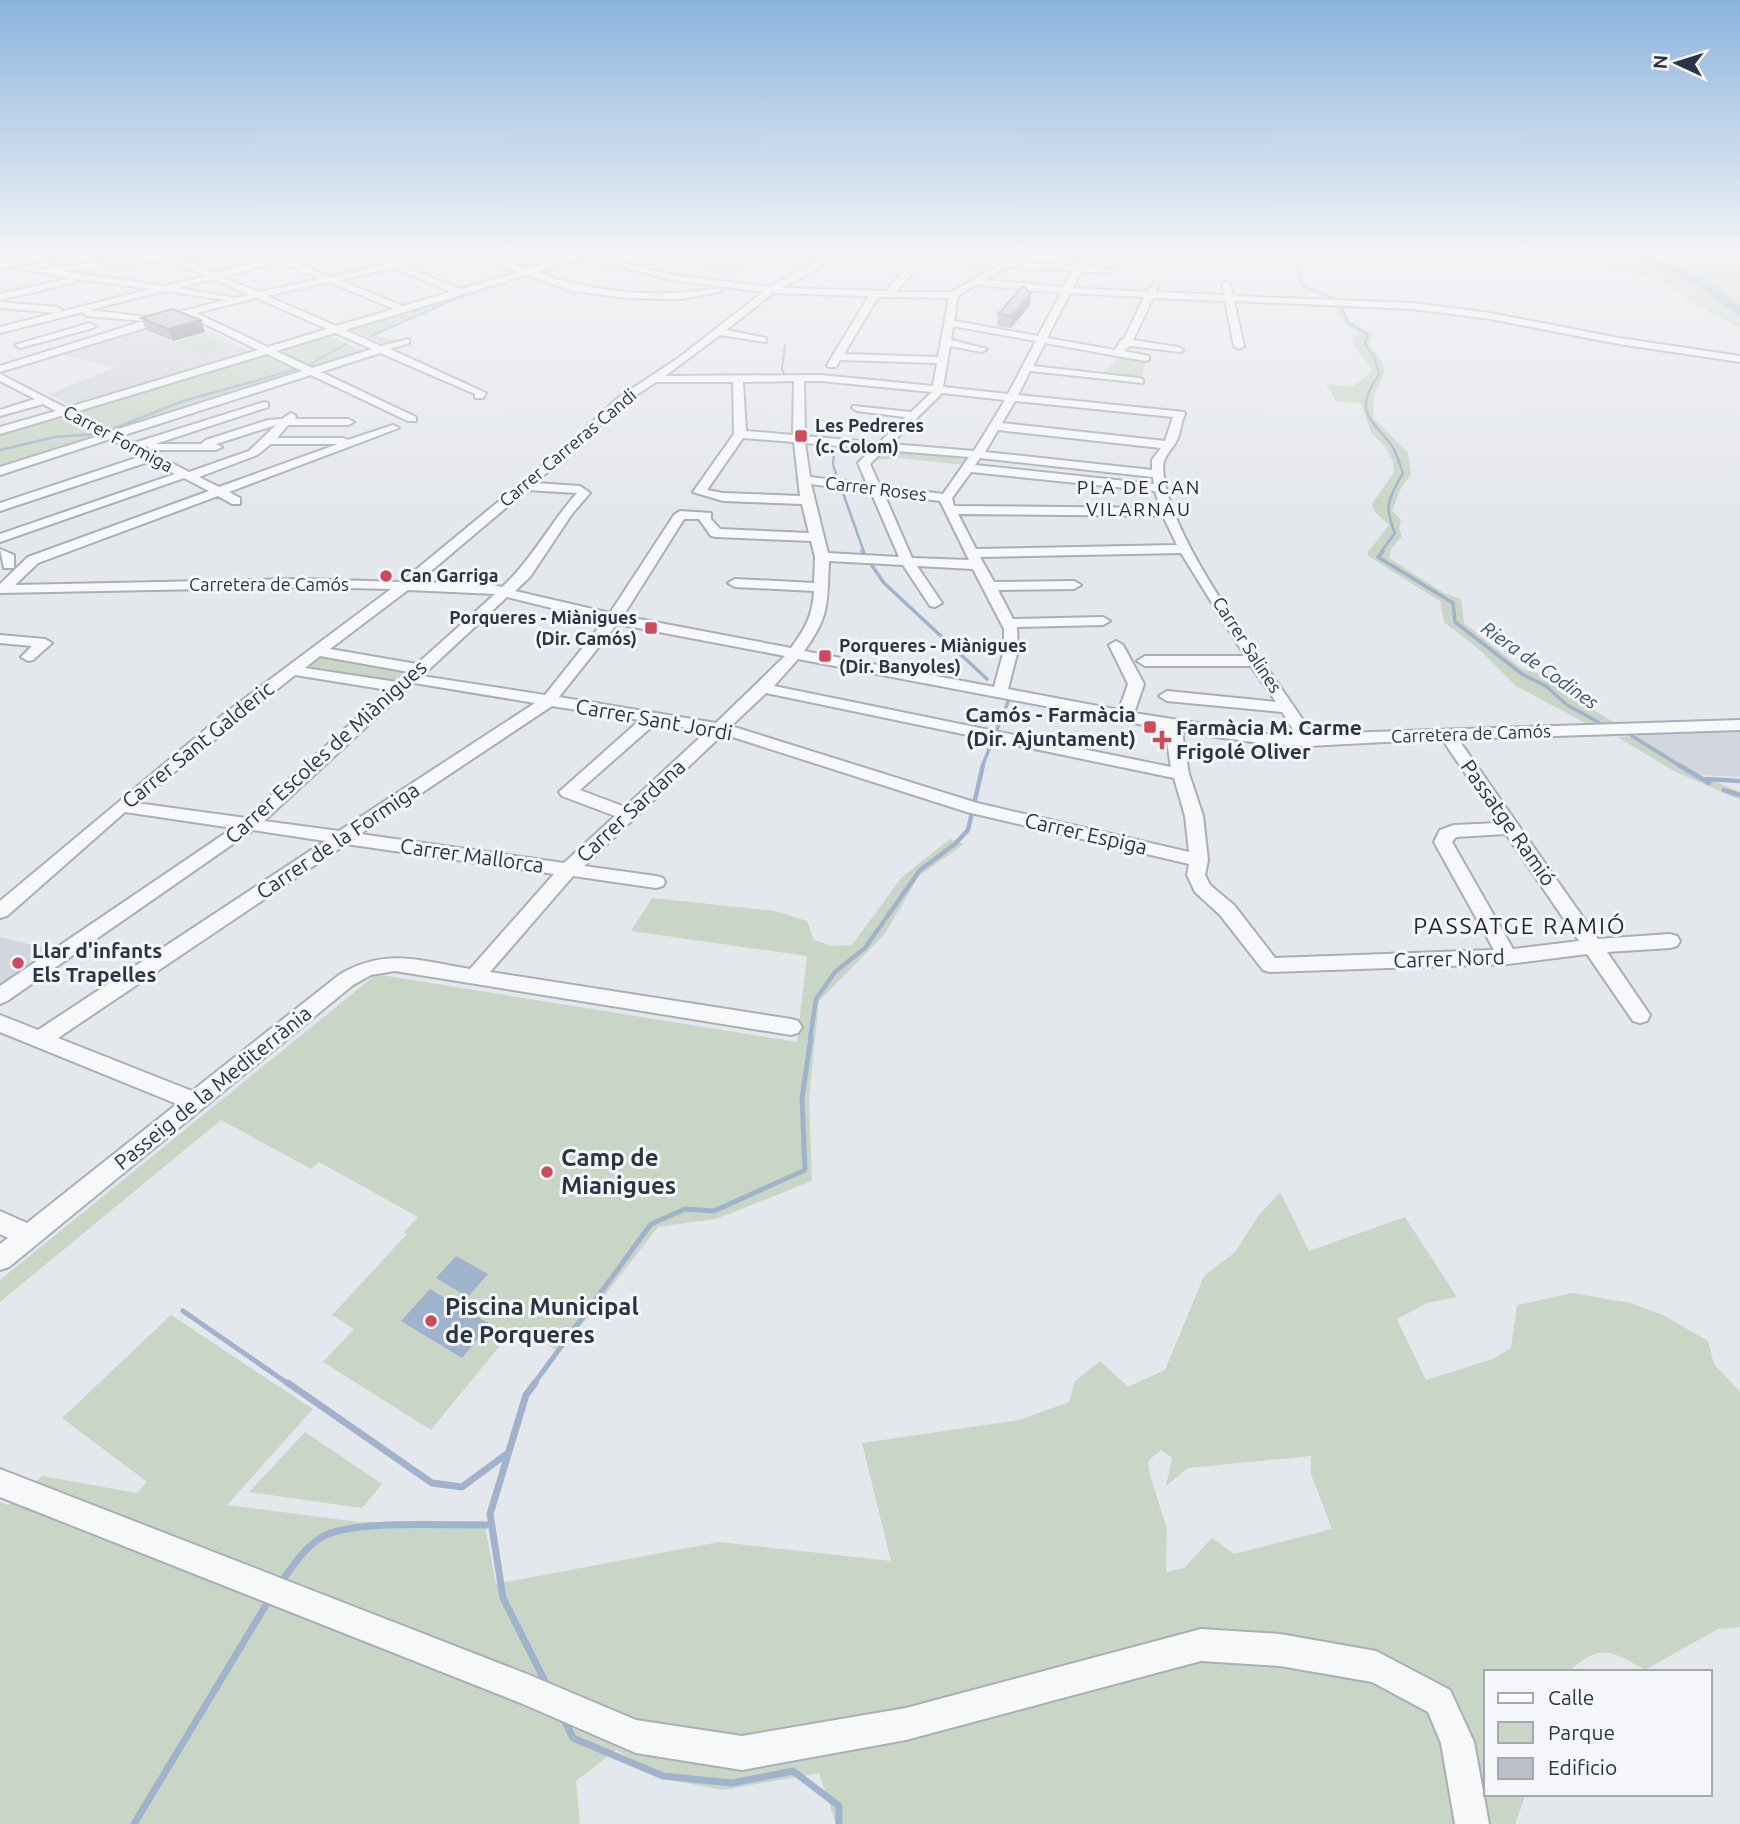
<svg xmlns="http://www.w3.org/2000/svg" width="1740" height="1824" font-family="Ubuntu,sans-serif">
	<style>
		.built { fill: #d2d6de }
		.green { fill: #c9d6c5; fill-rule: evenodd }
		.water { fill: #9fb4cc }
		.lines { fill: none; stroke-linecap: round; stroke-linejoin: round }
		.stream-far5 { stroke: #9fb4cc; stroke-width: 2 }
		.stream-far4 { stroke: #9fb4cc; stroke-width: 2.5 }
		.stream-far3 { stroke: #9fb4cc; stroke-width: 3.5 }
		.stream-far2 { stroke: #9fb4cc; stroke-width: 4.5 }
		.stream-far1 { stroke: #9fb4cc; stroke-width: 5 }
		.stream { stroke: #9fb4cc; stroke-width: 7 }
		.river { fill: #9fb4cc; fill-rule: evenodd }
		.minor-casing { stroke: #a9aeb7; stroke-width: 4 }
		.major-casing { stroke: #a3abb8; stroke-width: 4 }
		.minor { fill: #f7f8fa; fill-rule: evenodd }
		.major { fill: #fff; fill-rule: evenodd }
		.wall { fill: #a1a5ae }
		.shaded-wall { fill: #83868d }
		.building { fill: #bbc0ca; stroke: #83868d; stroke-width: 2 }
		.poi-dot { fill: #d1495b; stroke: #f4f6f9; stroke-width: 2.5 }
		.labels { text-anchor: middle; stroke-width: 6; stroke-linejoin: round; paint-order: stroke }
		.far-poi-label { font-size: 18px; font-weight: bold; fill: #2b3445; stroke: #f4f6f9; text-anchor: start }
		.far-street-label { font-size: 18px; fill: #2b3445; stroke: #f4f6f9 }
		.far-neighbourhood-label { font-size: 19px; letter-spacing: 2px; fill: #1d2536; stroke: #f4f6f9 }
		.far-water-label { font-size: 19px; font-style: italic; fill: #34527a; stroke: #f4f6f9 }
		.poi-label { font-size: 21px; font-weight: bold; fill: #2b3445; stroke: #f4f6f9; text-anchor: start }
		.street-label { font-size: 21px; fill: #2b3445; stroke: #f4f6f9 }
		.neighbourhood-label { font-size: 23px; letter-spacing: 2px; fill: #1d2536; stroke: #f4f6f9 }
		.near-poi-label { font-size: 24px; font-weight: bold; fill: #2b3445; stroke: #f4f6f9; text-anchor: start }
	</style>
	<rect width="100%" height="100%" fill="#e4e7ec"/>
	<path class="built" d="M701,250H770L749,268L736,274L657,261Z
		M139,329L173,342L211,331L248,351L70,405L49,394L114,368L53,352Z
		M1740,725V777L1700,775L1628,729Z
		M0,937L53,950L0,988Z"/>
	<path class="green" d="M1235,250L1291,260L1300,266L1305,285L1334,296L1350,321L1373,335L1369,345L1380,358L1385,371L1374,396L1373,418L1408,452L1411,474L1401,488L1392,511L1401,520L1399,528L1402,536L1391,549L1389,558L1444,593L1461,599L1464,623L1522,669L1545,676L1570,696L1615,723L1587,724L1516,686L1480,650L1444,622L1440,601L1368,556V552L1389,525L1375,512L1372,504L1394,472L1393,461L1385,447L1372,434L1360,403L1336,401L1326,384L1353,387C1358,380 1368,377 1372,370C1367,358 1353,353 1353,338L1360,333L1344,323L1328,296C1303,283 1300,298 1294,265Z
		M1585,250H1685L1703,257L1740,259V328L1691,302L1661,279L1605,267L1596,262Z
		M509,281L453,300L372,336L401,340L386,345L351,329Z
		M199,335L226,346L201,354L174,343Z
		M327,335L364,352L312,368L276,351Z
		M265,354L302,371L116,431L78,411Z
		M1124,356L1145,360L1142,379L1103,373L1119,357Z
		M61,416L100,436L0,468V434Z
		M885,451L964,457L968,459L964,465L900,458L873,460Z
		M324,656L409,671V674L393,681L308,666V663Z
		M1639,736L1700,775L1740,792V800L1674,771L1617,737Z
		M950,839L964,844L919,876L884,935L819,1001L809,1098L812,1181L716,1219L658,1227L566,1345L558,1351L515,1327L431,1430L323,1362L354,1329L332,1315L407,1234L404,1232L418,1217L319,1162L311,1169L221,1120L0,1302V1280L373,977L381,975L797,1042L807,956L631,931L652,898L775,911L807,921L814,940L832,946L852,945L902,877Z
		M1280,1192L1309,1251L1405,1217L1457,1297L1427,1303L1397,1319L1426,1380L1493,1359L1511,1348L1517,1305L1573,1293L1630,1303L1663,1315L1708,1341L1714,1364L1740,1392V1627L1718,1629L1645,1670C1610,1650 1601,1643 1568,1672H1486V1794H1526L1515,1824H836L819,1773L723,1790L663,1779L616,1750L576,1781L580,1824H0V1502L8,1505L42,1476L137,1493L147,1482L62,1418L171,1315L313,1409L227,1505L359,1522L484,1521L496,1584L719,1542L891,1561L862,1443L1019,1420L1069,1402L1075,1381L1100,1361L1128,1387L1165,1370L1204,1276L1235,1252L1259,1215ZM1161,1450L1172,1458L1166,1486L1188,1468L1311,1456V1474L1332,1529L1234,1554L1212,1538L1184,1568L1166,1572L1167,1529L1150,1475L1148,1461Z
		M305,1432L382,1484L362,1508L249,1492Z"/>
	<path class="water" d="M456,1256L488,1274L468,1297L436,1278Z
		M430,1289L490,1324L462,1358L401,1321Z"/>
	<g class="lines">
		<path class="stream-far5" d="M1239,250L1289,260L1298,266L1302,286L1335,299
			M11,266L88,253
			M1336,302L1345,313L1346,322L1368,334L1365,344L1374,357L1379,374L1373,384
			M371,336L453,300L529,274
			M785,345L782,369L786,377
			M309,365L346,344
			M245,384L296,369"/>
		<path class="stream-far4" d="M1374,382C1354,415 1375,422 1392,446C1397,454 1400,465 1403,473C1389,499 1383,504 1395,533L1381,552
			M115,428L183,401L251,382
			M0,450L55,437L96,434
			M834,451L833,465L864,552"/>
		<path class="stream-far3" d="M862,551L884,583L987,679
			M1383,551L1378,557L1453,603L1455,622L1522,674L1546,686L1567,705L1598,722
			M1632,736L1682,767
			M982,767L1009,699"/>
		<path class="stream-far2" d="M1679,765L1709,783
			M1706,779L1740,781
			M1724,790L1740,795
			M810,1039L816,999L835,972L865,948L920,870L955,844L968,830L983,765"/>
		<path class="stream-far1" d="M183,1311L290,1385
			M533,1385L651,1224L685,1209L714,1211L805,1170L802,1098L811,1037"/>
		<path class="stream" d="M288,1383L432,1483L462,1487L508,1453
			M535,1383L526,1395L490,1514L503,1598L548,1687
			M280,1584C292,1567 305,1546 324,1536C356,1519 453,1526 492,1525
			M564,1720L573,1738L663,1776L732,1783L793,1771L839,1806V1824
			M134,1824L269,1600"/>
		<path class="river" d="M1610,250H1628L1704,278L1740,306V317L1696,284Z"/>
		<defs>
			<path id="minor" d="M193,250H208L179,258L215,273L309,250H322L289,260L330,277L385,265L352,250H363L395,263L458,250H474L527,269L578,252L603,250L592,255L672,275L770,287L813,264L825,250H833L819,268L782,288L886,291L915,258L847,250L919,254L923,250H929L928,254L1004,261L1022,250H1032L1014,262L1076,266L1084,250H1092L1084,266L1112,270L1108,273L1081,271L1073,288L1147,292L1154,283L1158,286L1155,292L1224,295L1222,285L1226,282L1230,285L1233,296L1412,303L1490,313L1619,338L1740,356V362L1619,344L1490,319L1412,309L1234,301L1244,346L1239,349L1234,346L1225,301L1153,298L1133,340L1178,347L1183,350L1181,352L1130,346L1124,351L1149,356V360L1145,361L1045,343L1033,366L1139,378L1143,379V383L1030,371L1018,395L1184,412L1185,414C1181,422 1181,431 1177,440C1173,449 1163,456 1163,467C1165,539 1272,670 1312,734L1740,720V730L1458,739L1598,939L1670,934L1677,936L1680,941L1677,946L1670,948L1607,952L1650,1015L1647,1021L1640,1023L1633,1021L1587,954L1508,964L1270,972L1263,970L1220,915L1195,892L1187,875L1189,864L967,812L723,734L584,866L656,876L663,878L665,882L663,886L656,888L573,876L490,972L791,1019L798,1021L802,1027L798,1033L791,1035L395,971L371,975L353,985L9,1267L0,1270V1244L8,1238L0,1234V1211L27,1223L177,1104L0,1032V1015L38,1030L325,841L253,830L7,1001L0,1004V986L233,828L125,812L7,916L0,918V901L224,714L391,589L303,587L0,593V584L28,557L209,491L184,478L0,542V534L175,474L151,461L0,511V503L142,456L110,439L0,475V467L102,435L64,415L0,434V427L56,411L43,404L0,416V410L35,399L0,381V374L66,408L258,350L187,315L0,372V366L144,321L87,316L83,312L0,333V327L151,289L76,279V282L0,300V294L71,278L15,268L19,265L43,269ZM467,253L519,272L460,289L403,266ZM583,257L672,280L763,292L677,359L618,398L567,445L401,582L303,579L15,585L38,563L218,496L232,504H240V498L229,492L399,428L393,425L348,440L343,438H277L288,425H348L354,422L348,419H295L296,416L291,413L282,419L268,420L206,440L201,444H155L268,407V403L264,402L134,443L121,436L311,375L408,421H416V417L321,372L380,353L475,394V398H483L486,393L390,349L409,343V339L381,346L345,330L527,275L572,291L626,298L682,299L722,291L718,288C656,299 595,293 536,272ZM924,259L997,266L952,292H896ZM170,260L206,276L165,286L60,271ZM280,262L320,279L259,292L222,277ZM1007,266L1008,267L1073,270L1064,287L985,280ZM394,268L451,292L403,306L339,280ZM213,279L249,295L235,298L178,288ZM329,282L394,309L336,326L267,296ZM977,284L978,285L1061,293L1038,336L954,321L958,296ZM165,291L226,300L155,318L89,310ZM773,293L869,296L827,365L828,367H836L840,360L937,363L933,386L821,375L665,376L720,335L766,342V338L726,330ZM1070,293L1144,297L1124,339L1121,340L1115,350L1047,338ZM878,297L949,298L938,357L844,354ZM257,298L327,329L268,347L196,313ZM953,326L1036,341L1008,394L943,387L950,346L982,352L987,349L951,340ZM335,333L372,349L312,368L276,351ZM267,354L302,371L112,431L75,412ZM794,381L793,435L746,431L743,382ZM804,381H821L932,392L911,412L853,406L852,408L857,411L905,417L879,443L805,436ZM656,382H733L734,434L693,492L723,501L802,504L809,533L720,529L711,519V513L680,511L674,515L610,613L515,591L530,577L572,514L590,493L580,486L535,483L626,402ZM942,393L1005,400L974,451L891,444ZM1015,401L1173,417L1165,441L1002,423ZM276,425L249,451L189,472L143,448L147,446L152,450H216L222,447L216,444ZM998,430L1161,448L1152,460V470L985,452ZM743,438L794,442L800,496L723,493L707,490ZM805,443L872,449L858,463L867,484L810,477ZM271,444H338L219,487L199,477L257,455ZM884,450L969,457L943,494L880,486L870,464ZM980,458L1153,477L1154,484L975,465ZM971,472L1155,491L1160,508L954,506L952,498ZM811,484L871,492L899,557L828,553ZM527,490L577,493C550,523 532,560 502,587L489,584L418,582ZM884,494L940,501L969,560L912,558ZM958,514L1163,516L1177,545L976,549ZM684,519H699L711,536L716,537L811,541L815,557L814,583L735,579L728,583L735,587L814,591C813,615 805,629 791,648L623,616ZM1181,553L1245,656H1145L1137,661L1145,666H1251L1276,702L1167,691L1159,696L1167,701L1282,712L1296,734L1273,735L1134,713L1144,684L1123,645L1116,641L1109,645L1128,684L1119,710L1008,689L1018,650L1017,627L1103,625L1110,621L1103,617L1013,619L998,590L1074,589L1081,585L1074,581L994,582L980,557ZM829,561L903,565L930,606L935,607L942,603L917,566L973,569L1004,629V650L994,687L804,651C830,616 827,603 829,561ZM408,590L495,594L417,664L330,649ZM507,597L604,621L545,695L422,676ZM617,624L785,656L716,723L559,697ZM320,656L409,672L397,682L305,668ZM798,659L1165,729L1171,767L774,686ZM295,675L388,690L246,818L136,803ZM414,683L535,703L339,831L264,821ZM766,693L1174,778L1185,816L1189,852L977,803L731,726ZM552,706L640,720L559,792L562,796L615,816L564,863L360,834ZM656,723L707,731L625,807L580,790ZM1182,732L1273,745L1308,746L1442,739L1499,823L1454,825L1440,830L1434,842L1494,950L1275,958L1234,905L1210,885L1205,875L1208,860L1203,816L1189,774ZM1506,834L1579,941L1513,949L1452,842L1456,837ZM346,844L554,874L470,969C420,961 385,947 339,975L192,1091L58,1038Z
				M0,302L57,307L62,310L57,313L0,308Z
				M90,323L95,326L93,328L20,348L15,345Z
				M0,549L14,555V568H4Z
				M0,635L45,639L52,643L33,660L28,661L21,657L32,646L0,643Z
				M0,1469L527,1674L636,1720L742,1736L906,1708L1201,1629L1280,1634L1376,1651L1450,1690L1474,1742L1489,1824H1455L1441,1743L1428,1712L1372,1682L1280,1666L1201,1661L906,1740L742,1770L636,1753L523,1704L0,1497Z"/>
			<path id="major" d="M70,250H93L0,268V262Z"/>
		</defs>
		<use href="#minor" class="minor-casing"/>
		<use href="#major" class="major-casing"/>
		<use href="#minor" class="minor"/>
		<use href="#major" class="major"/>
	</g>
	<path class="wall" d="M634,250H685L658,257Z
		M1030,305L1011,328L997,326L998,314Z
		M141,318L201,320L205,332L173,341L146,330Z"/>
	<path class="shaded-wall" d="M0,250H30L0,256Z
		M658,250H685L658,257Z
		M1031,293L1030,305L1011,328L1012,316Z
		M201,320L205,332L173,341L168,329Z"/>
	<path class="building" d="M1023,286L1031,293L1012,316L998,314Z
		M172,309L201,320L168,329L141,318Z"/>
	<linearGradient id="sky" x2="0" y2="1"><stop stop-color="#8bb4dd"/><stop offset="0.5" stop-color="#f3f4f6"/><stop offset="1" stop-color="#f3f4f6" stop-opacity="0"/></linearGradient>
	<rect width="1740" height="505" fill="url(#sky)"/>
	<g class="poi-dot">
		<rect x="794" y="429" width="14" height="14" rx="3.5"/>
		<circle cx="386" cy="576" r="7"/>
		<rect x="644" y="621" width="14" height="14" rx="3.5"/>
		<rect x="818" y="649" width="14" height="14" rx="3.5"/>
		<rect x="1143" y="720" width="14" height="14" rx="3.5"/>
		<path d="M1158.5 729.5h7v7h7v7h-7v7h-7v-7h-7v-7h7z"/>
		<circle cx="18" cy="963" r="7"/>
		<circle cx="547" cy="1172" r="7"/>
		<circle cx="431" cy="1321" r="7"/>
	</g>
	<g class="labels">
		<g class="far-poi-label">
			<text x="815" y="432">Les Pedreres<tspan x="815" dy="21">(c. Colom)</tspan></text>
			<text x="400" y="582">Can Garriga</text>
			<text x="637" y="624" text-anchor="end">Porqueres - Miànigues<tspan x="637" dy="21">(Dir. Camós)</tspan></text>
			<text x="839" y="652">Porqueres - Miànigues<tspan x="839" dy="21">(Dir. Banyoles)</tspan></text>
		</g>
		<g class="far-street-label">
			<text transform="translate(118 439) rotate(28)" y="6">Carrer Formiga</text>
			<text transform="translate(568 448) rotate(-40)" y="6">Carrer Carreras Candi</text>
			<text transform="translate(876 489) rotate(7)" y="6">Carrer Roses</text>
			<text x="269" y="591">Carretera de Camós</text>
			<text transform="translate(1247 645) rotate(57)" y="6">Carrer Salines</text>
			<text transform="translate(1471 734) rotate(-2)" y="6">Carretera de Camós</text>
		</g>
		<g class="far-neighbourhood-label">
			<text x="1139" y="494">PLA DE CAN<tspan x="1139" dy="22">VILARNAU</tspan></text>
		</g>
		<g class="far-water-label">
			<text transform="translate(1540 665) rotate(35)" y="7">Riera de Codines</text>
		</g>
		<g class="poi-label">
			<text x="1136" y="722" text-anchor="end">Camós - Farmàcia<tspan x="1136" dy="24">(Dir. Ajuntament)</tspan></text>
			<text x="1176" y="735">Farmàcia M. Carme<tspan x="1176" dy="24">Frigolé Oliver</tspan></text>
			<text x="32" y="958">Llar d'infants<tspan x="32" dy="24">Els Trapelles</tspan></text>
		</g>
		<g class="street-label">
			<text transform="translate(654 720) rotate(10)" y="7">Carrer Sant Jordi</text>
			<text transform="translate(198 745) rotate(-39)" y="7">Carrer Sant Galderic</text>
			<text transform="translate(326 752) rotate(-42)" y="7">Carrer Escoles de Miànigues</text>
			<text transform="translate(631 811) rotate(-43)" y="7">Carrer Sardana</text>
			<text transform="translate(1508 823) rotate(55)" y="7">Passatge Ramió</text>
			<text transform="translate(1086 834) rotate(13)" y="7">Carrer Espiga</text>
			<text transform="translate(338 841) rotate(-34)" y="7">Carrer de la Formiga</text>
			<text transform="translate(472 856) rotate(8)" y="7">Carrer Mallorca</text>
			<text transform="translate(1449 959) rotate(-2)" y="7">Carrer Nord</text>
			<text transform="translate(213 1088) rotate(-39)" y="7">Passeig de la Mediterrània</text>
		</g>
		<g class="neighbourhood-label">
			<text x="1520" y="934">PASSATGE RAMIÓ</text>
		</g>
		<g class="near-poi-label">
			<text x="561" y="1166">Camp de<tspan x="561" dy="28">Mianigues</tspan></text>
			<text x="445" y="1315">Piscina Municipal<tspan x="445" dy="28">de Porqueres</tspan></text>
		</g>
	</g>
	<rect x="1484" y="1670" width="228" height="126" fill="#f4f6f9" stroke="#a4a8b1" stroke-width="2"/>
	<rect x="1498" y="1693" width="35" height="10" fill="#ffffff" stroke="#a4a8b1" stroke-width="2"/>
	<text x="1548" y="1705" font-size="21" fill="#2b3445">Calle</text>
	<rect x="1498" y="1722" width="35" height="21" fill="#c9d6c5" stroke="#a4a8b1" stroke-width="2"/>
	<text x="1548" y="1740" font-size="21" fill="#2b3445">Parque</text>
	<rect x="1498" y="1758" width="35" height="21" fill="#bbc0ca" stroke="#a4a8b1" stroke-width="2"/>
	<text x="1548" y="1775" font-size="21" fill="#2b3445">Edificio</text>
	<g transform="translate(1677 63) rotate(274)" stroke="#f4f6f9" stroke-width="5" paint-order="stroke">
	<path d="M0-5L12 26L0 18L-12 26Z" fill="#2b3445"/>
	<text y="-10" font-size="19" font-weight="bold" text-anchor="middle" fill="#2b3445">N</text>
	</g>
</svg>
